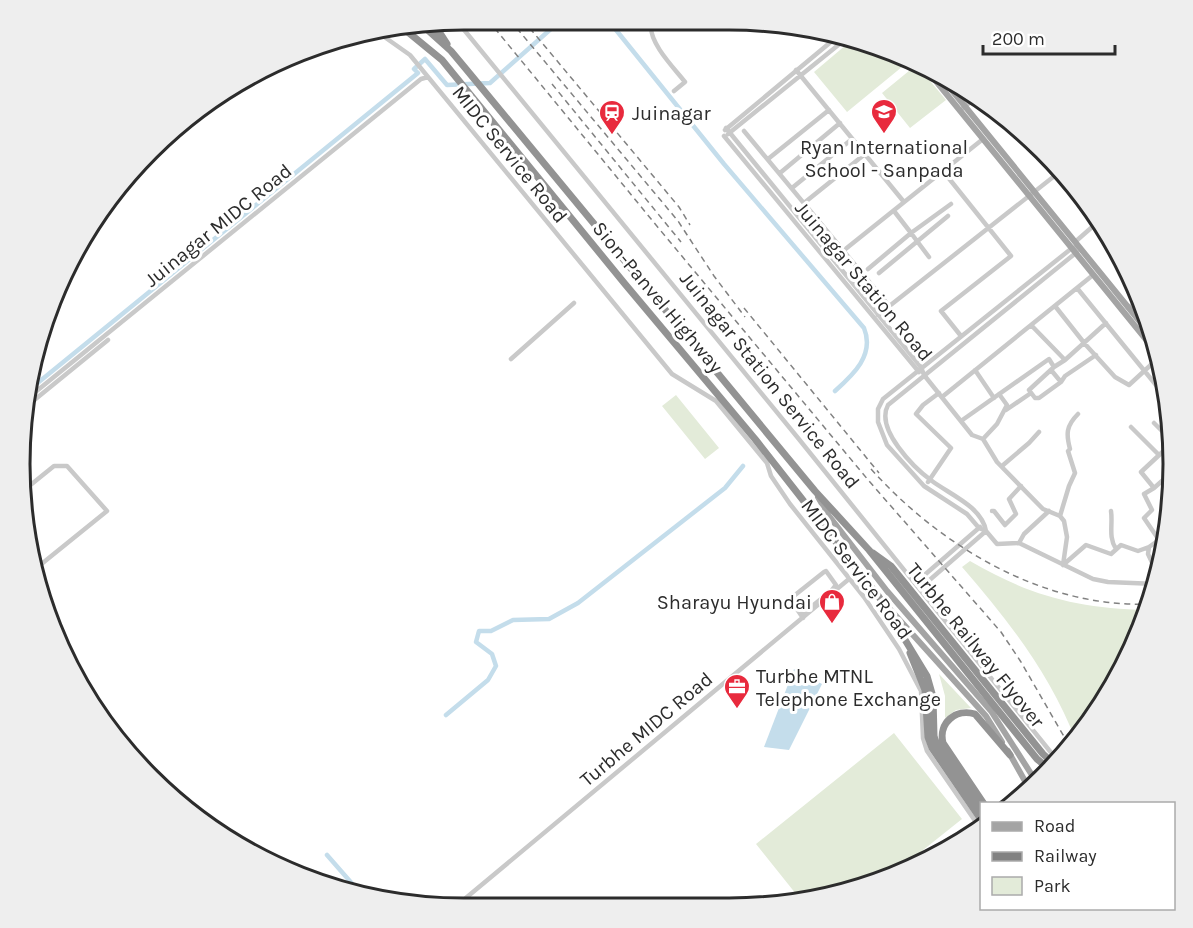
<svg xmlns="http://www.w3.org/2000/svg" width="1193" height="928" font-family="Karla,sans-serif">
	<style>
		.green { fill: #e3ebd9 }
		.water { fill: #c4ddeb }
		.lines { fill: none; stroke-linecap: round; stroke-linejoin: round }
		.canal { stroke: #c4ddeb; stroke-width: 4.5 }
		.minor { stroke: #c9c9c9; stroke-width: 4.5 }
		.major { stroke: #a4a4a4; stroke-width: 6 }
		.highway { stroke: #939393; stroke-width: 7 }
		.rail { stroke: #818181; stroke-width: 1.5; stroke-dasharray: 6 4.5; stroke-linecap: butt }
		.labels { text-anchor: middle; stroke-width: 6; stroke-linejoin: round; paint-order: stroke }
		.poi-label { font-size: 20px; fill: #2c2c2c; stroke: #fff; text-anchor: start }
		.street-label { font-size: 20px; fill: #2c2c2c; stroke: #fff }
		.rim { fill: none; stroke: #2c2c2c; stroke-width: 3 }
	</style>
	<rect width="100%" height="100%" fill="#fff"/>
	<path class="green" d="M853,39L872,43L908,62L847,112L814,72Z
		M915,66L921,70L946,100L910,128L882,93Z
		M676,395L719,448L705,459L662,406Z
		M970,561C1030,596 1077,608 1147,610L1133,647L1114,673L1101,704L1076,741C1051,675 1008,620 962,567Z
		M939,674L971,708L956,710L945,718V696Z
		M894,733L962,819L903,866C892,886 823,895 800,899L756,844Z"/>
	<path class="water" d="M794,669L822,684L789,750L764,747Z"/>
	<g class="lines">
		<path class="canal" d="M608,20L724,164L864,328C875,355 853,375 835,391
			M29,390L418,73L414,69L425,59L447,85L490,83L561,20
			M446,715L488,680L496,666L492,654L476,642L479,631H491L513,620L549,619L578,603L725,488L743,466
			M327,855L362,895"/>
		<path class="minor" d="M456,20L798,438L1053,755L1056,762
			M655,20L651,26C650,44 674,68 685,82L674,91
			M376,31L410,55L672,374L716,401L767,463L771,476L790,504L864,597L899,649L921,691L923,738L927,751L980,828
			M796,70L904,202
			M963,108L975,98
			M726,128L921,367L924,375L972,435L983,439L997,462L1043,509L1060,516L1064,521L1067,537L1063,565
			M725,130L838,36
			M744,131L890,307
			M728,134L847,38
			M724,136L919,372
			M768,159L829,110
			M943,171L1011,256L941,311L961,336
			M780,173L840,123
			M792,188L852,139
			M804,203L865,154
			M894,211L911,233L951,204
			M1075,242L1099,221
			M1079,247L1072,248L883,399L878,409V422L887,445L924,486L967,514L979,528L986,531L997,544L1019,543L1093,579L1108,582L1156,584
			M843,251L983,139
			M868,269L911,233L929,257
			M879,273L948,216
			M1077,288L1169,401
			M1055,306L1085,344L1115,377L1129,385L1154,362L1158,356
			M1128,308L1140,299
			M878,315L1062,170
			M1031,325L1065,360L1106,323
			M511,359L574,303
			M1065,360L1054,367L1029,390L1035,398H1039L1061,382L1065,376L1096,355
			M975,370L994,398
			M1051,370L1061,382
			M942,397L1093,275
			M28,398L421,79L428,77
			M27,406L108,340
			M1006,410L1031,393
			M961,421L1049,359L1054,367
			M1154,423L1171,440
			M1131,427L1159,455
			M983,439L997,424L1007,405L999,394
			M1002,466L1029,443L1039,432
			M928,482L951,448L916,414L923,405L939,393
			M1154,488L1172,472
			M23,491L54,466H67L107,511L34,570
			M992,511H994L1005,525L1016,514L1009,499L1021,486
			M1111,511C1113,524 1108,537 1116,549
			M1060,516L1069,486L1075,473L1068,451L1070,449C1066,434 1066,426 1078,414
			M986,531C982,507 951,495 932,481C914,468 875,429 888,405L1077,252
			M1159,540L1144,518L1152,510L1144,494L1154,488L1141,472L1171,444
			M1019,543L1024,534L1049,511
			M1063,565L1086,545L1111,554L1121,545L1138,551L1149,547
			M1159,577L1148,554L1149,547L1166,535
			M917,586L921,578L980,527
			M917,586L925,584L986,531
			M801,615L821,599
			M803,618L790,599L824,572L826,571L836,585L832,590
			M461,902L849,579"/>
		<path class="major" d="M931,75L1157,353
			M946,83L1154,339
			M818,497L829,516L887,591L991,711L1037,783
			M887,606L986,716L1002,742
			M1008,751L1030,790"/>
		<path class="highway" d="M434,24L447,44
			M422,25L451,51L466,69L815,491L869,550L1037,759L1049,769
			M403,28L442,60L625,284L755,439L879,597L927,676L933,697L934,736L937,746L982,812
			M873,553L891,566L1043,754L1054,764
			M910,653L925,690L928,737L932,748L982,821
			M984,804L943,743C938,723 956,708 975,714L1010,755"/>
		<path class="rail" d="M488,20L656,225L869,481L1001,632L1021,662L1070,747
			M510,20L678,221L714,276L745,317
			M523,20L679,207L690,225
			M552,84L681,242
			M744,308L879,473
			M871,469C940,546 1043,608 1149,604"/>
	</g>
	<defs>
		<symbol id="school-pin" viewBox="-11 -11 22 30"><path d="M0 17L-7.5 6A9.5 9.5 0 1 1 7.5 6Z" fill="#e82a3d" stroke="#fff"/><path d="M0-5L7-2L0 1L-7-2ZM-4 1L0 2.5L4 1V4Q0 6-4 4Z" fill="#fff"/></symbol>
		<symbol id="station-pin" viewBox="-11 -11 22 30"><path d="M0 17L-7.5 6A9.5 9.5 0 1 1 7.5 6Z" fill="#e82a3d" stroke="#fff"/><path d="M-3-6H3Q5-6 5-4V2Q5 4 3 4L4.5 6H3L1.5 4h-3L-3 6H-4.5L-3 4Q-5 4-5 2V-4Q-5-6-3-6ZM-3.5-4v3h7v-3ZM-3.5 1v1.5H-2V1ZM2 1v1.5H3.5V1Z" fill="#fff"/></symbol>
		<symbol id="shop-pin" viewBox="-11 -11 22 30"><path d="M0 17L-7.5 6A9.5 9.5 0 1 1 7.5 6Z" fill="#e82a3d" stroke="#fff"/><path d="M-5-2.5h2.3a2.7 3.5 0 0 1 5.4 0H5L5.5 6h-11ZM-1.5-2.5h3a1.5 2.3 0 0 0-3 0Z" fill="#fff"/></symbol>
		<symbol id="office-pin" viewBox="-11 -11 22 30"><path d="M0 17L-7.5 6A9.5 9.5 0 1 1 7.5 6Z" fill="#e82a3d" stroke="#fff"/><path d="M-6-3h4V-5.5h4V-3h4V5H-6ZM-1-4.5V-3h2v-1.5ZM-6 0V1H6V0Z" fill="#fff"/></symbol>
	</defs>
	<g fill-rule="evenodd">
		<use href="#school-pin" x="869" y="97" width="30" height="40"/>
		<use href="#station-pin" x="597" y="98" width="30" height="40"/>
		<use href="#shop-pin" x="817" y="587" width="30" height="40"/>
		<use href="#office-pin" x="722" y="672" width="30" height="40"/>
	</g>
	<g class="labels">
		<g class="poi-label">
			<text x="632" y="120">Juinagar</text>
			<text x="884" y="154" text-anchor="middle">Ryan International<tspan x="884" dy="23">School - Sanpada</tspan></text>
			<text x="812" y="609" text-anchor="end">Sharayu Hyundai</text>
			<text x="756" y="683">Turbhe MTNL<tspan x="756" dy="23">Telephone Exchange</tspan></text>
		</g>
		<g class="street-label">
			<text transform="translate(510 154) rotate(51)" y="7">MIDC Service Road</text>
			<text transform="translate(218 225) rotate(-39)" y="7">Juinagar MIDC Road</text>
			<text transform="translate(864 281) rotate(50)" y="7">Juinagar Station Road</text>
			<text transform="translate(658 297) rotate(50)" y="7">Sion-Panvel Highway</text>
			<text transform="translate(770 380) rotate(51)" y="7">Juinagar Station Service Road</text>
			<text transform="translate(857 569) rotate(53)" y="7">MIDC Service Road</text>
			<text transform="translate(976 645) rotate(51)" y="7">Turbhe Railway Flyover</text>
			<text transform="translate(646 729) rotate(-40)" y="7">Turbhe MIDC Road</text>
		</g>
	</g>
	<path d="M0 0H1193V928H0ZM464 30H729A434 434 0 0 1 1163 464V464A434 434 0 0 1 729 898H464A434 434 0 0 1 30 464V464A434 434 0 0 1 464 30Z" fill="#eee" fill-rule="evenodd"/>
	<path class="rim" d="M464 30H729A434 434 0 0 1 1163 464V464A434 434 0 0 1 729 898H464A434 434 0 0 1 30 464V464A434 434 0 0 1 464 30Z"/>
	<rect x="980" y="802" width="195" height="108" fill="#ffffff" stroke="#ababab" stroke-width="1.5"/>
	<rect x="992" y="822" width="30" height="9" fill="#a4a4a4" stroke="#ababab" stroke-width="1.5"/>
	<text x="1034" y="832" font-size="18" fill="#2c2c2c">Road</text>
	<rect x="992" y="852" width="30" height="9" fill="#818181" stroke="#ababab" stroke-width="1.5"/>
	<text x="1034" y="862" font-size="18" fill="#2c2c2c">Railway</text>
	<rect x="992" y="877" width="30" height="18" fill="#e3ebd9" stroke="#ababab" stroke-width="1.5"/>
	<text x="1034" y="892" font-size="18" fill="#2c2c2c">Park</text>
	<path d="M983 45v9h132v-9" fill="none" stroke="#2c2c2c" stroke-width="3"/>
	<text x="992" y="45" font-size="18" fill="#2c2c2c" stroke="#ffffff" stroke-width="4.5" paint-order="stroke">200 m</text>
</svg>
